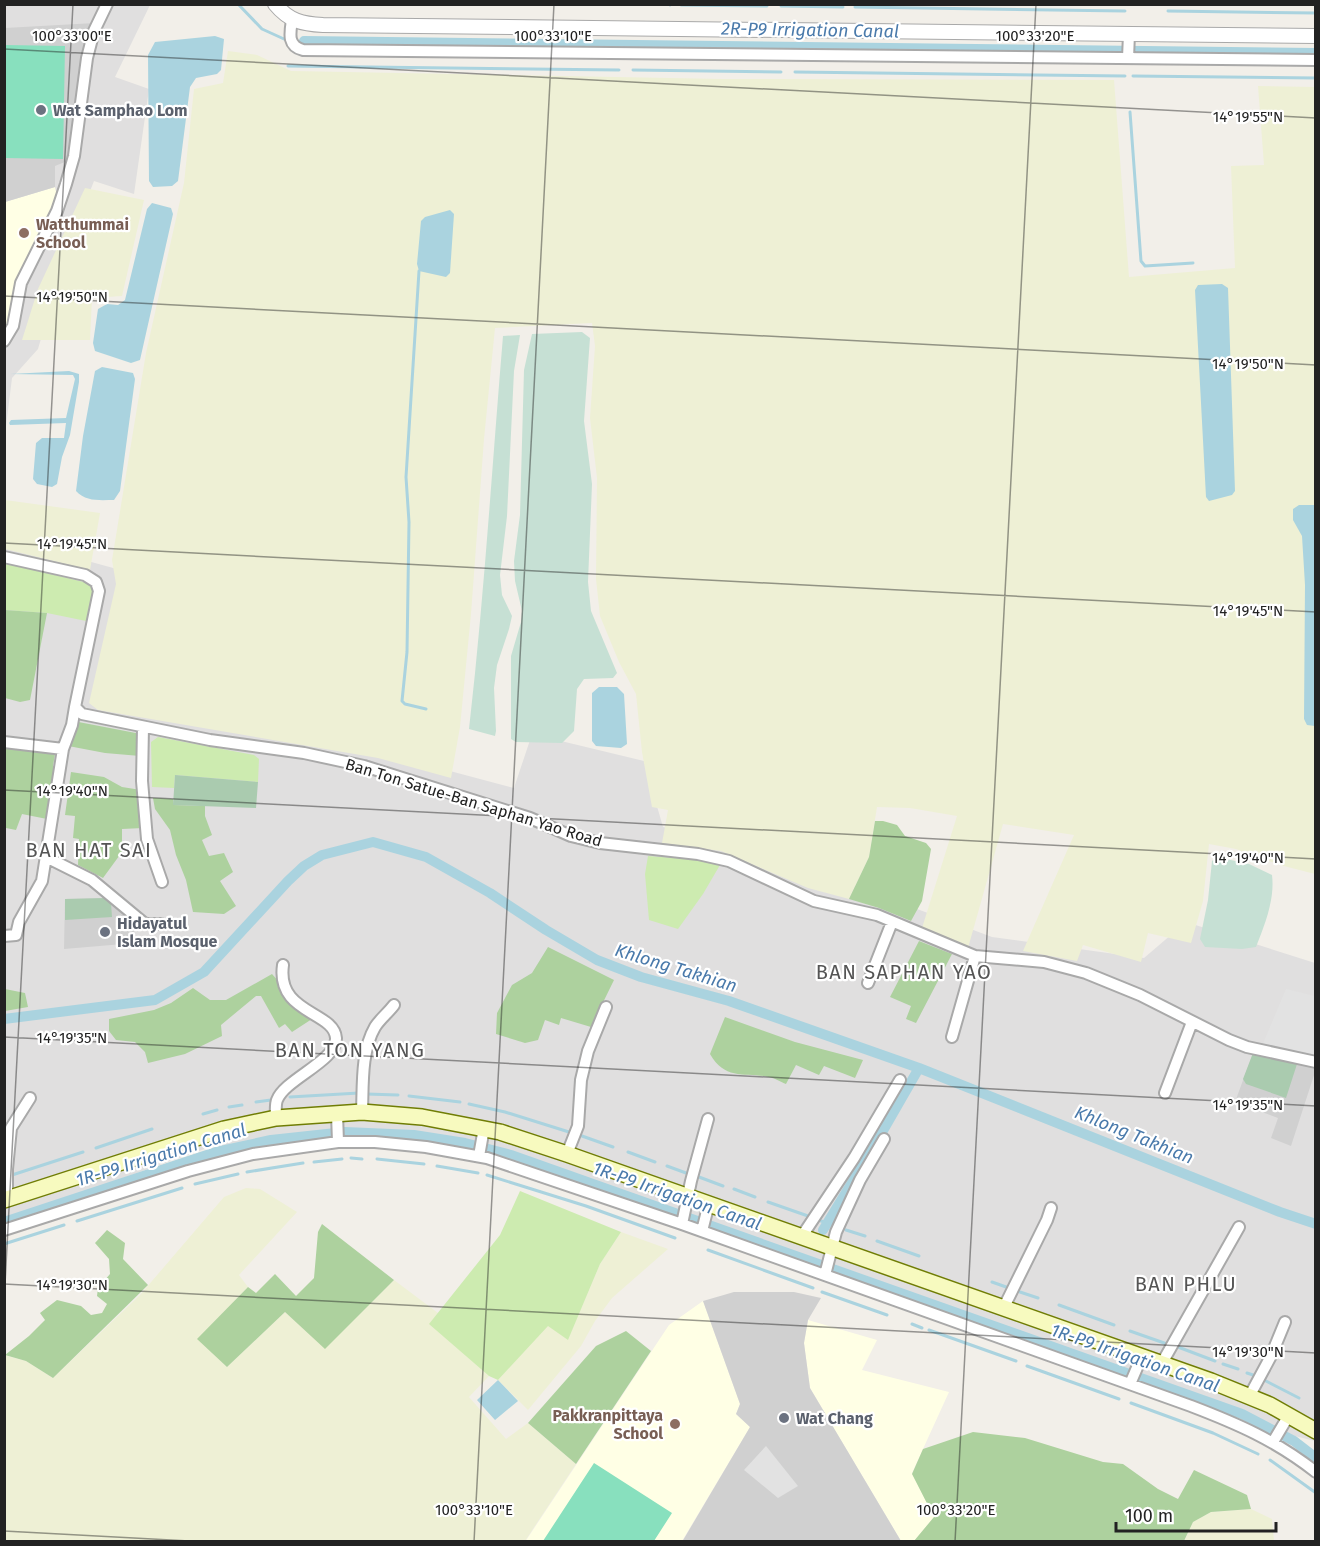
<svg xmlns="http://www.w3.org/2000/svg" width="1320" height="1546" font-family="'Fira Sans',sans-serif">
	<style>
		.residential { fill: #e0dfdf }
		.education { fill: #ffffe5 }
		.religious { fill: #d0d0d0 }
		.farmland { fill: #eef0d5 }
		.grass { fill: #cdebb0 }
		.forest { fill: #add19e }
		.wetland { fill: #c6e0d4 }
		.cemetery { fill: #aacbaf }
		.pitch { fill: #88e0be }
		.parking { fill: #e2e2e2 }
		.water { fill: #aad3df }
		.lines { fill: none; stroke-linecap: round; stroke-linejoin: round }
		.stream { stroke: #aad3df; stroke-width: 3 }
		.canal { stroke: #aad3df; stroke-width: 10 }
		.minor-casing { stroke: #a9a9a9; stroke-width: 14 }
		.tertiary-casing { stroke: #a9a9a9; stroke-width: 16 }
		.secondary-casing { stroke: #707d05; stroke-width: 18 }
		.minor { stroke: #fff; stroke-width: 10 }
		.tertiary { stroke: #fff; stroke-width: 14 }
		.secondary { stroke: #f7fabf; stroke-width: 15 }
		.ticks { fill: none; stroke: #222; stroke-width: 1.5; stroke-opacity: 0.45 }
		.worship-dot { fill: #6b7280; stroke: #fff; stroke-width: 2 }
		.education-dot { fill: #8d6e63; stroke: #fff; stroke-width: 2 }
		.labels { text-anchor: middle; stroke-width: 4.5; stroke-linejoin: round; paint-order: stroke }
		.worship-label { font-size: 16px; font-weight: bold; fill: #5b616d; stroke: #fff; text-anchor: start }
		.education-label { font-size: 16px; font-weight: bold; fill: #785e54; stroke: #fff; text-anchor: start }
		.street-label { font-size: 16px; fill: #222; stroke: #fff }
		.water-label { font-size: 18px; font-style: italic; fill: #4a7aab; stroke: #fff }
		.quarter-label { font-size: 20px; letter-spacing: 1.5px; fill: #555; stroke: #fff }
		.ticks-label { font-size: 15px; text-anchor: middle; fill: #222; stroke: #fff; stroke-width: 4.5; stroke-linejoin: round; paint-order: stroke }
	</style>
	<rect width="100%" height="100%" fill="#f2efe9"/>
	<path class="residential" d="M5,5H150L115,77L149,89L134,194L94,181L66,252L38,349L12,378L5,434Z
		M4,538L135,574L356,746L514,788L532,734L644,761L663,827L743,844L992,937L1144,958L1186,922L1315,963V1441L1291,1435L683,1219L520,1154L402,1132L210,1147L5,1220Z"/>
	<path class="education" d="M55,187L58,201L5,337V202Z
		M703,1301L740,1404L736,1414L750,1427L682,1541L525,1542L669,1325Z
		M808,1320L877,1340L862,1370L949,1392L912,1473L934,1517L914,1541H901L810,1388L804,1343Z"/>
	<path class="religious" d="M95,23L72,159L55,166V187L5,202V28Z
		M107,898L118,910L133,918L135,943L64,949L65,899Z
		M1253,1053L1315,1066V1072L1291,1146L1271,1138L1278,1118L1235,1102Z
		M734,1292H794L821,1298L808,1320L804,1343L810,1388L901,1541L682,1542L750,1427L736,1414L740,1404L703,1301Z"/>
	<path class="farmland" d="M228,51L257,55L291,71L723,79L1114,80L1129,277L1235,268L1231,166L1264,165L1258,86L1315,87V874L1280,865L1236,849L1209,844L1203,901L1191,943L1148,933L1141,962L1083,945L1077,961L1023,951L1074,835L1003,824L968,948L922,928L957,816L910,808L877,807L869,857L849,899L808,888L721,851L662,843L668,810L652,807L642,752L636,694L619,662L600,616L596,579L597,478L590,418L595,346L592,323L495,328L484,439L471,614L460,727L451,778L378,758L98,710L89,703L116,584L112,560L146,353L184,183L194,89L223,83Z
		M85,188L144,200L122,296L92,298L90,340H22L38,289Z
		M5,500L100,513L90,570L5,549Z
		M246,1188L260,1189L297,1212L239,1275L248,1287L198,1339L227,1367L285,1312L325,1348L394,1280L438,1313L430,1324L489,1376L469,1397L506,1439L528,1423L576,1464L525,1541H5L4,1355L26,1361L53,1378L140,1295L224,1197Z
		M621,1232L668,1249L612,1298L595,1321L581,1346L528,1410L498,1380L548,1325L568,1339L600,1264Z
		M1251,1509L1272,1519L1274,1541L1184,1542L1193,1522L1211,1512Z"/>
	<path class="grass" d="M5,563L92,584L97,595L91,622L47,613L5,610Z
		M158,737L254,755L259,759L258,782L175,775L174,788L152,787L151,742Z
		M648,856L702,860L720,865L703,894L678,929L649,920L645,874Z
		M520,1191L621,1232L600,1264L568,1340L548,1326L498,1380L489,1376L429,1324L500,1235Z"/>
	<path class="forest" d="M5,610L47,613L30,700L20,702L5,698Z
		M68,720L141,734L140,756L105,753L63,745Z
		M5,746L55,754L53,766L61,768L52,820L22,814L16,830L6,828L5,834Z
		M71,772L104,777L122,787L141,790L143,828L122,829V852L103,878L78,865L79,839L73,838L75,816L65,815Z
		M153,798L173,799L174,805L205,806V816L212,835L202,840L209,856L224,853L233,872L220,881L236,906L224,914L193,912L186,880L176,855L170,830L155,809Z
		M875,821H883L897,825L905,836L926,843L931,849L922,901L911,921L879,908L849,899L869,857Z
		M919,941L952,954L916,1023L906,1019L911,1006L890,997Z
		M548,947L614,980L591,1027L561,1018L559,1025L545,1020L538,1040L525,1043L496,1034L497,1013L512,985L532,973Z
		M272,974L312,1019L292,1032L285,1024L279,1028L261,996H256L221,1025L222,1036L185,1054L148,1063L145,1052L135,1042L116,1040L109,1031V1019L154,1010L171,1003L193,988L210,1000H226Z
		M5,989L25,993L28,1007L5,1011Z
		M725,1017L795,1042L863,1060L855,1078L824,1066L819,1075L796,1065L786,1084C781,1082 775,1078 769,1077C746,1072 725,1081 710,1054Z
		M322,1224L394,1280L325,1349L285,1312L227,1367L197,1339L248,1287L256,1293L275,1274L296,1296L314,1278L318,1232Z
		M107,1230L125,1243L123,1259L148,1285L53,1378L26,1361L5,1355L29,1336L45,1320L40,1313L57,1300L81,1306L91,1315L102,1313L107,1304L97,1296L98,1288L110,1274L109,1259L95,1243Z
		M626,1331L651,1351L576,1464L528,1423L596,1346Z
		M973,1432L1025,1438L1103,1462L1123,1464L1158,1489L1178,1499L1194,1470L1247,1495L1251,1509L1211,1512L1193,1522L1184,1541H914L934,1517L912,1474L923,1449Z"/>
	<path class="wetland" d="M582,332L590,338L584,421L592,484L588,582L591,611L617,673L613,678L584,679L577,689L574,731L562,743L516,742L511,739V656L521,622L522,611L515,581L514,561L520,515L524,370L532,334Z
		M520,335L514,371L507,516L500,575L502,595L512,616L509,629L497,665L494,688L496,731L495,736L469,729C484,599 492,467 503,336Z
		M1217,857L1249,864L1272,875C1275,899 1265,924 1256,947L1242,949L1205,947L1200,939L1208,900L1212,861Z"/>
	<path class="cemetery" d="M175,775L258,782L256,808L173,805Z
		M107,898L111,903L112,917L65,920V899Z
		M1253,1053L1298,1061L1286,1098L1246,1084L1243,1079Z"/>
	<path class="pitch" d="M5,45L65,46L63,159L5,158Z
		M594,1463L672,1513L654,1541H543Z"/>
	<path class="parking" d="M1286,989L1315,996V1057L1262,1046Z
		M766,1446L798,1486L778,1498L744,1470Z"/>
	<path class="water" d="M215,36L224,39L221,70L217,74L196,78L190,87L178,181L172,186L153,187L149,181L148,55L155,42Z
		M152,203L171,208L173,214L140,360L131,363L95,351L93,343L98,309L107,304L118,305L125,300L147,209Z
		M450,210L454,214L450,273L446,277L419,271L417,264L421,221L425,217Z
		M1222,284L1228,288L1235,491L1232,495L1209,501L1206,497L1195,290L1198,285Z
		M102,367L133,373L135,379L120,491L114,500C100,500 86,502 76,491L83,436L95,371Z
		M69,371L79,374V382L70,435L62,457L57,484L52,487L37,484L33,479L36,443L42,438H64L66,423L10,425L9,423L11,420L66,418L75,379L73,375L10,374Z
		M1299,505H1315V726L1307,725L1304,719L1305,585L1302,536L1293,520V509Z
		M599,687H617L624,694L627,744L621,748L596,746L592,741V693Z
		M498,1380L518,1401L495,1420L477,1400Z"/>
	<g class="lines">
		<path class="stream" d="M238,4L262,29L284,39
			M669,4L670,5
			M681,5L767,6
			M781,6L843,7
			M855,7L1125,11
			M1168,11L1316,13
			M288,66L619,70
			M633,70L781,72
			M795,72L1125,76
			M1133,76L1316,78
			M1130,112L1141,261L1145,266L1193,263
			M419,271L406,477L409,522L407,652L402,701L405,704L426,709
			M366,1094L398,1095
			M409,1096L460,1102
			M290,1097L359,1093
			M256,1102L271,1100
			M469,1104L505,1112L569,1132
			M229,1107L242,1105
			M203,1114L217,1110
			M582,1136L613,1147
			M96,1148L152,1129
			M628,1152L655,1162
			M351,1158L362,1159
			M377,1159L424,1164
			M314,1162L342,1159
			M437,1166L478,1173
			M667,1166L686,1173
			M247,1172L303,1163
			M12,1175L83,1152
			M487,1175L586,1206L675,1238
			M699,1177L723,1186
			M195,1184L238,1174
			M734,1189L755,1197
			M768,1202L808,1216
			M77,1221L182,1188
			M821,1221L834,1225
			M846,1230L865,1236
			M877,1241L919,1256
			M4,1244L64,1225
			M708,1250L813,1288
			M992,1282L1009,1288
			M822,1292L887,1315
			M1020,1292L1038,1298
			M1059,1305L1114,1325
			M912,1324L922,1328
			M929,1330L1016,1361
			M1130,1331L1167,1344
			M1178,1347L1215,1361
			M1223,1364L1238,1369
			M1027,1366L1119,1399
			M1247,1373L1256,1376
			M1264,1380L1299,1398
			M1131,1403L1213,1433L1258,1454
			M1270,1460L1316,1493"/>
		<path class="canal" d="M304,41L1316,53
			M4,1019L155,1000L204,972L288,881L304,866L322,855L373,842L426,857L490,893L546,930L597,960L641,977L729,1001L919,1068L1280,1212L1316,1224
			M4,1222L216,1152L271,1140L345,1132L414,1135L465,1143L511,1155L1242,1414L1294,1441L1316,1458
			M823,1230L873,1148L919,1068"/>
		<defs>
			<path id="minor" d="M292,20C290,33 287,46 303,50L1316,60
				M1128,58L1129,34
				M4,341L13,326L21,283L57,211L66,184L74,156L87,58L94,31L107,4
				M4,557L85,575L96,582L99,591L75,707L82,714L210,740L304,753L364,766L530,818L571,836L600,843L698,854L729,861L814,901L877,915L975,956L1044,962L1086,973L1140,995L1229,1040L1247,1047L1316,1062
				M143,727L142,781L147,839L162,882
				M4,742L63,749
				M46,857L92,880L145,924H161
				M4,936L16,935L19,922L42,881L63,749L72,725L75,707
				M868,983L892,922
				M952,1037L975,956
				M1165,1093L1192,1022
				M362,1112C363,1085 361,1051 375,1027C380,1019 388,1013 394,1005
				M337,1114L338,1142
				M276,1118C276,1113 275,1105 277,1100C285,1079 337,1061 336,1038C334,1011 276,1014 283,965
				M567,1154L578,1126L581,1080L588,1051L606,1007
				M479,1156L484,1128
				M7,1199V1169L11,1128L30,1098
				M682,1224L691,1181L708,1119
				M4,1230L188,1171L253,1154L338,1142H375L426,1147L487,1158L682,1224L1191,1406C1238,1424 1275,1440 1316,1472
				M702,1231L709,1203
				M802,1236L854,1158L900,1080
				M825,1275L836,1232L860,1180L884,1139
				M1004,1307L1047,1220L1051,1208
				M1162,1363L1239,1227
				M1130,1384L1142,1356
				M1250,1395L1271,1356L1285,1322
				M1273,1442L1289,1415"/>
			<path id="tertiary" d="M275,4C289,21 302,24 323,25L1316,36"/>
			<path id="secondary" d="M4,1200L224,1129L276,1118L362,1112L422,1117L500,1132L567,1154L1211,1381L1270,1405L1316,1431"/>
		</defs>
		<use href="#minor" class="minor-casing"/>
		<use href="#tertiary" class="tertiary-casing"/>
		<use href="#secondary" class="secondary-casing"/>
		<use href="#minor" class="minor"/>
		<use href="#tertiary" class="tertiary"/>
		<use href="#secondary" class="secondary"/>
	</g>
	<path class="ticks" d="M4,49L1316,118M4,296L1316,365M4,543L1316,612M4,790L1316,859M4,1037L1316,1106M4,1284L1316,1353M4,1303L73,4M4,1531L208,1542M474,1542L554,4M955,1542L1036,4"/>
	<g class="worship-dot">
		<circle cx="41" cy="110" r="6"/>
		<circle cx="105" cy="932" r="6"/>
		<circle cx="784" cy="1418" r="6"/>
	</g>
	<g class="education-dot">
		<circle cx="24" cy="233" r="6"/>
		<circle cx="675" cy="1424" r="6"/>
	</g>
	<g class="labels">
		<g class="worship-label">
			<text x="53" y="116">Wat Samphao Lom</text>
			<text x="117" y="929">Hidayatul<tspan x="117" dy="18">Islam Mosque</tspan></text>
			<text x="796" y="1424">Wat Chang</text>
		</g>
		<g class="education-label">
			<text x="36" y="230">Watthummai<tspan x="36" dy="18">School</tspan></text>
			<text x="663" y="1421" text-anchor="end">Pakkranpittaya<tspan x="663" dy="18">School</tspan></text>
		</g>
		<g class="street-label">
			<text transform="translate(474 802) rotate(17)" y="6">Ban Ton Satue-Ban Saphan Yao Road</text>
		</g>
		<g class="water-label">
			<text transform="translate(810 30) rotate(1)" y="6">2R-P9 Irrigation Canal</text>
			<text transform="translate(676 968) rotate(17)" y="6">Khlong Takhian</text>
			<text transform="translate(1134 1135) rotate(22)" y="6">Khlong Takhian</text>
			<text transform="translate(161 1155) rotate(-17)" y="6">1R-P9 Irrigation Canal</text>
			<text transform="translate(677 1196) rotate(19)" y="6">1R-P9 Irrigation Canal</text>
			<text transform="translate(1135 1358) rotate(19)" y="6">1R-P9 Irrigation Canal</text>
		</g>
		<g class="quarter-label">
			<text x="89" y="857">BAN HAT SAI</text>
			<text x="904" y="979">BAN SAPHAN YAO</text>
			<text x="350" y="1057">BAN TON YANG</text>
			<text x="1186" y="1291">BAN PHLU</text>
		</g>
	</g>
	<g class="ticks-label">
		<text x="72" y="41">100°33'00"E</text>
		<text x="553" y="41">100°33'10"E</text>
		<text x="1035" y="41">100°33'20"E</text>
		<text x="1248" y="122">14°19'55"N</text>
		<text x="72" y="302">14°19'50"N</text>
		<text x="1248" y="369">14°19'50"N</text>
		<text x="72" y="549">14°19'45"N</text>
		<text x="1248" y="616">14°19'45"N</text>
		<text x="72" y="796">14°19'40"N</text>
		<text x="1248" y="863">14°19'40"N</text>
		<text x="72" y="1043">14°19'35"N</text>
		<text x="1248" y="1110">14°19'35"N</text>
		<text x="72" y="1290">14°19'30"N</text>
		<text x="1248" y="1357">14°19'30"N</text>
		<text x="474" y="1515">100°33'10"E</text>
		<text x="956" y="1515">100°33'20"E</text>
	</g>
	<rect width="1320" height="1546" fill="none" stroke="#222222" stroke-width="12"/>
	<path d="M1116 1522v9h160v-9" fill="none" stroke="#222222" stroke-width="3"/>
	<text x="1125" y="1522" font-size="18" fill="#222222" stroke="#ffffff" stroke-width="4.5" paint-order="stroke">100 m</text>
</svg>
